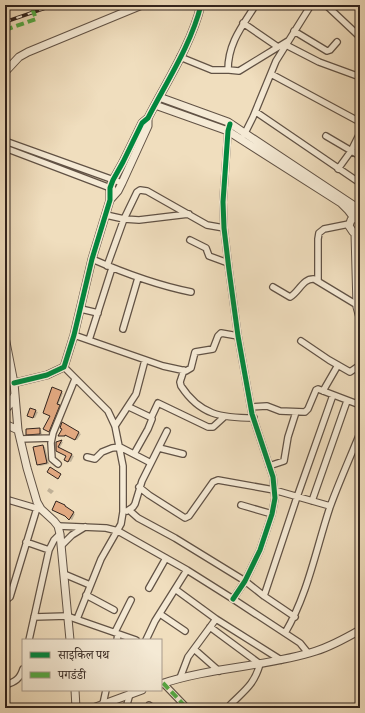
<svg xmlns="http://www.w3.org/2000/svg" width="365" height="713" font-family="'EB Garamond','Noto Serif Devanagari',serif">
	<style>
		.shadow { fill: #0003 }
		.building { fill: #e2a981; stroke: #31231d }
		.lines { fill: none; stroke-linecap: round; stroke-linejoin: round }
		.minor-casing { stroke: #615245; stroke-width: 8 }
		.tertiary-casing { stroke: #615245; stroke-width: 9 }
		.minor { stroke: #f5ead5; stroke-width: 5.5 }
		.tertiary { stroke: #f5ead5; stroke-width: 7 }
		.rail-casing { stroke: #31231d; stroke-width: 3.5 }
		.rail { stroke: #f5ead5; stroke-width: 2; stroke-dasharray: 6; stroke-linecap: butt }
		.quiet { stroke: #54aa43; stroke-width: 4; stroke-dasharray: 8 4; stroke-linecap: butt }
		.cycleway-casing { stroke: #f5ead5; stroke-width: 8 }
		.cycleway { stroke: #00873e; stroke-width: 5 }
	</style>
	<rect width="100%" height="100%" fill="#f0debe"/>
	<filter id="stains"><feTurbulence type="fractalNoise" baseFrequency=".005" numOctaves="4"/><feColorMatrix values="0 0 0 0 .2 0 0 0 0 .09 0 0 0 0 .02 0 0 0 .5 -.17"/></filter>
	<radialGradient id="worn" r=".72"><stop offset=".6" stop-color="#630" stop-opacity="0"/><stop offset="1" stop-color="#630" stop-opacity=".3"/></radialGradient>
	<path class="shadow" d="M61,392L63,393L58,405L61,407L51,432L45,428Z
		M31,409L38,412L35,418L30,416Z
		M62,424L81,434L77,440L68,435L67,436H59L64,429Z
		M39,429L41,430L42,435H29L27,434Z
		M62,442H63L59,449L74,456L71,462L65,460L67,456L57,450V443Z
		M43,446L45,447L49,464L40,466L38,465Z
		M49,488L54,491L51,494L47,491Z
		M65,506L67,507L66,508L75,514L72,520L66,516Z"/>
	<path class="building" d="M52,387L62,391L57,404L60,405L49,432L43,429L50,416L43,413Z
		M30,408L36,410L33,418L27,416Z
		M62,422L79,432L75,440L65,435V436H58L62,429L60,428Z
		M40,428V434L26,435V429Z
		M62,440L58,447L72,454L68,462L64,460L66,456L56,451V442Z
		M43,445L47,463L37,465L33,447Z
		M50,467L61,474L58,479L47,472Z
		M56,501L65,505V506L74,512L69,520L65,516L52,510Z"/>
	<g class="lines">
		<defs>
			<path id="minor" d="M326,5L360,37
				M243,23L278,47
				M294,31L327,51L330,50L337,42
				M286,45L319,62L360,77
				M180,57L212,70H229L239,71L288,41
				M228,70C228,45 240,29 253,9L249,5
				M271,74L360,122
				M256,112L360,183
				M230,124L228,131L223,202L224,228L229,270L238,336L252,414L273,477L275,498L272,514L260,550L245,581L233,599
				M244,135L253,117L276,61L311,5
				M326,136L360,156
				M5,141L122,183
				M5,148L113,189
				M338,169L351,151L359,135
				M106,215L124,219L139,220L189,214
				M190,240L206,248L209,256L228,263
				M92,259C124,273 156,285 191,292
				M107,266L124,219L137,192L140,190L147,191L207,225L224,228
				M318,281V239L319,233L324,229L349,224
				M273,287L290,297C299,292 303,278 314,279L357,305
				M81,309L98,313
				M123,329L138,278
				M74,335L163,366L186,371L191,368L195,352L213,349L218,336L221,333L238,336
				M89,340L112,268
				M301,341L329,360L350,372L360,365
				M64,367L108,411L115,426L123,466V512L121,524L101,559L77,619
				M184,370L180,382L181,386C200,415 221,418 254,418
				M323,391L338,365
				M129,407L150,417L152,419L148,429L134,454
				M251,407L267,406L280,411L305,412L308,409L316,390L318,389L360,405
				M151,418L158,403L208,427H213L224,417
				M115,426L136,394L145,360
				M20,439L52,438
				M159,448L183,454
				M87,457L95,459L102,452L112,448L120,447L151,463
				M58,464L52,459L51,443L53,433L75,379
				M269,466L284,461L288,437L296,412
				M139,487L149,495L185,518L189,516L213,482L218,480L274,490L330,506
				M5,499L39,509
				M312,501L347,401
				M241,505L272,514
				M129,510L138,518L175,538L245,581L264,596L295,617
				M127,511L133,507L135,504L142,481L167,431
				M58,526L106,528L118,531L187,570L233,599L300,643L308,653
				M26,542L49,550
				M62,545L72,535L85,527
				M64,574L90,585
				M149,588L166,558
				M175,589L216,619L281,660
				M86,595L114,610
				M264,596L297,497L333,395
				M5,601L10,597L37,508
				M160,614L185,631
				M34,617L67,616L136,640
				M210,627L260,664C254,685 245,690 230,705
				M115,632L131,600
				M285,633C308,594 316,549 330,507C339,482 350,458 360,433
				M29,640L49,550L54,540L60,534
				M117,640L118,634
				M146,640L155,621L187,570
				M194,649L219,671
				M180,678L188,657L216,619
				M163,683L187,708
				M5,685C15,682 20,679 23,669
				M103,704L106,690
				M126,708L131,690
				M148,708L149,705"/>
			<path id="tertiary" d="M5,72L19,57L28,52L142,5
				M159,97L228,122L353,205L360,216
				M155,105L228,131L341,203L348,210L354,218
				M110,200L118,191L122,183L148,126V118
				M358,217L351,220L349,226L353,232L360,233
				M355,233L357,307L360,318
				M5,337L14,383L18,430L27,468L37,502L41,509L54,521L58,526L60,534L70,640
				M14,383L47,375L64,367L74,335L92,259L110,200V188L113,180L123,162L142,123L148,118C167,81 191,45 201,5
				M5,410L11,403L14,396
				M5,424L18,430
				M161,684C211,667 266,667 316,651C332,646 346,638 360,630
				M75,690L76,708
				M93,708L142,690"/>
		</defs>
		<use href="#minor" class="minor-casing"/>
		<use href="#tertiary" class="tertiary-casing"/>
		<use href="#minor" class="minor"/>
		<use href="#tertiary" class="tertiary"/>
		<defs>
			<path id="rail" d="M5,22L54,5"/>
		</defs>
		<use href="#rail" class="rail-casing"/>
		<use href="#rail" class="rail"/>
		<path class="quiet" d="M5,30L36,19L31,5
			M163,683L187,708"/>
		<defs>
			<path id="cycleway" d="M230,124L228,131L223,202L224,228L229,270L238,336L252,414L273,477L275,498L272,514L260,550L245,581L233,599
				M14,383L47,375L64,367L74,335L92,259L110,200V188L113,180L123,162L142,123L148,118C167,81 191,45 201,5"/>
		</defs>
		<use href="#cycleway" class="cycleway-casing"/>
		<use href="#cycleway" class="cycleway"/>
	</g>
	<rect width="365" height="713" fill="none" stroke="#f0debe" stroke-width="20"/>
	<rect x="6" y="6" width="353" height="701" fill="none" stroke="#31231d" stroke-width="2"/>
	<rect x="10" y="10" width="345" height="693" fill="none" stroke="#31231d"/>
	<rect x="22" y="639" width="140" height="52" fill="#f5ead5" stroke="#a79a8b"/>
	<rect x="30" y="652" width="20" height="6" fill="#00873e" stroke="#a79a8b"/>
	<text x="58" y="659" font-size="12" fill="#31231d">साइकिल पथ</text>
	<rect x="30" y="672" width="20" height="6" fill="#54aa43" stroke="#a79a8b"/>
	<text x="58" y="679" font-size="12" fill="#31231d">पगडंडी</text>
	<rect width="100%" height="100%" filter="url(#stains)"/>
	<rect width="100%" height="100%" fill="url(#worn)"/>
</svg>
